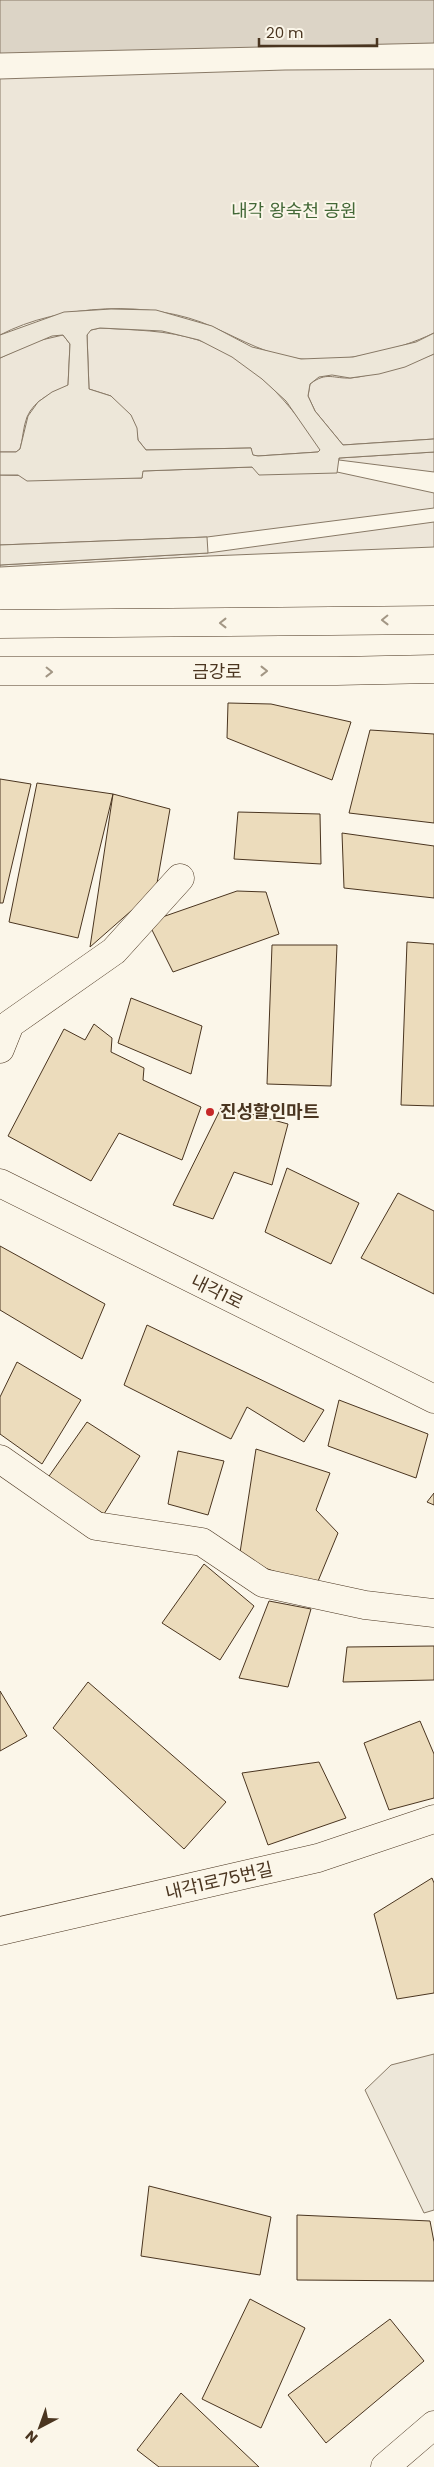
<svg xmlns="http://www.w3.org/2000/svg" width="434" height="2467" font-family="Poppins,'Noto Sans KR',sans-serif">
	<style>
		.green { fill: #ede6d9; stroke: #887966 }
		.parking { fill: #ede7d9; stroke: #887966; fill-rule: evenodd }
		.water { fill: #dcd4c6; stroke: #887966 }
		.building { fill: #ecdcbc; stroke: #4a3520 }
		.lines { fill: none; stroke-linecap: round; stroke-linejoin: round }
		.minor-casing { stroke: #4a3520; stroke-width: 29 }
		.major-casing { stroke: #4a3520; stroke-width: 29 }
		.minor { stroke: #fbf6e9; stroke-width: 28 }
		.major { stroke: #fbf6e9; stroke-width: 28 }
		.oneway { stroke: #a29684 }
		.poi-dot { fill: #c62828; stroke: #fbf6e9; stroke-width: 2 }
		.labels { text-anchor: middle; stroke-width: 4; stroke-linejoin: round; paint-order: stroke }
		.park-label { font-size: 18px; fill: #436837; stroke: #fbf6e9 }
		.street-label { font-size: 18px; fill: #4a3520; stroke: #fbf6e9 }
		.poi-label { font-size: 18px; font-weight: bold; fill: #4a3520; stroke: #fbf6e9; text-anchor: start }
	</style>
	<rect width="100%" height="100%" fill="#fbf6e9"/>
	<path class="green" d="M434,69V333C397,351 342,363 301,359C269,356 242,340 213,327C152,299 59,304 0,335V79L285,70Z
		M100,328C133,330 167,330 198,340C251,357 292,405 321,450L318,452L258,456L252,455L251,448L146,450L138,440L136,428L111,396L89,389L87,334L91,330Z
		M63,335L70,344L68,386C53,392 34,400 27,417C23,427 23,439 20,449L16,452H0V358L37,341Z
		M434,354V439L343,445L315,411L308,396L310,384C327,371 333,379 351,378C372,376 413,362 434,354Z
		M434,452V472L339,460V458Z
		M252,467L337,472L434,493V508L207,537L0,545V475L142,478V471Z
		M434,522V547L209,556L0,567V565L208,553Z"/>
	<path class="parking" d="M111,309L156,310L212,326L252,347L301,359L353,357L416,342L434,333V354L405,367L379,374L350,378L332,375L319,377L310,384L308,396L315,411L343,445L434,439V452L339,458L337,473L259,475L252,467L143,471L142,478L27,481L18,475H0V452H16L20,449L28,416L38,402L52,392L68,385L70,344L63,335L52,336L0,358V335L64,312ZM100,328L162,331L199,340L232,357L262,379L286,401L320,450L318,452L258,456L253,455L251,448L146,450L138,440L137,428L131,415L111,396L89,389L87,335L91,330Z
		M207,537L208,553L0,565V545Z
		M434,2054V2210L424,2213L365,2090L391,2065Z"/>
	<path class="water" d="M0,0H434V43L0,53Z"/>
	<path class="building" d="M228,703L271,704L351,722L332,780L227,738Z
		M370,730L434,734V823L349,813Z
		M0,779L31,784L3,903H0Z
		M37,783L113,794L78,938L9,922Z
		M113,794L170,809L156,889L90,947Z
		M238,812L320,814L321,864L234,859Z
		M342,833L434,846V898L344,888Z
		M237,891L266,892L279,934L173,972L148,922Z
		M407,942L434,944V1106L401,1105Z
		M272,945H337L331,1086L267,1084Z
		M131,998L202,1026L191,1074L118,1043Z
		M94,1024L112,1038L111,1052L144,1068L143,1080L201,1107L182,1160L119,1133L91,1181L8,1136L64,1029L85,1040Z
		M222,1106L288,1124L272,1185L234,1172L213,1219L173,1205Z
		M287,1168L359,1203L331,1264L265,1232Z
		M398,1193L434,1211V1294L361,1258Z
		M0,1246L105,1304L82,1359L0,1310Z
		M147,1325L324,1410L304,1442L247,1407L231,1439L124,1385Z
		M17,1362L81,1400L42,1464L0,1434V1397Z
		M339,1400L428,1434L416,1478L328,1446Z
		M87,1422L140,1456L104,1514L47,1479Z
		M256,1449L330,1473L316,1510L338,1533L316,1586L239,1559Z
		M178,1451L224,1461L208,1515L168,1504Z
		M434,1493V1505L427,1502Z
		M204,1564L254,1606L220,1660L162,1623Z
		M269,1601L311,1609L288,1687L239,1678Z
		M434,1646V1680L343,1682L347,1647Z
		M88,1682L226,1802L184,1849L53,1728Z
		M0,1691L27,1736L0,1751Z
		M420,1721L434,1754V1798L389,1810L364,1743Z
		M319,1762L346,1818L268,1845L242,1773Z
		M432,1878L434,1883V1993L397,1999L374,1914Z
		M149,2186L271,2217L260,2275L141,2256Z
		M297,2215L430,2221L434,2242V2281L297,2280Z
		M250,2299L305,2328L261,2428L202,2399Z
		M390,2319L424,2361L326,2443L288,2395Z
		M181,2393L259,2467H159L137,2450Z"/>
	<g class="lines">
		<defs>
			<path id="minor" d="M0,1049L10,1024L114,951L180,878
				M0,1183L434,1399
				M0,1459L96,1526L202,1542L263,1583L365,1605L434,1613
				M0,1931L318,1858L434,1819
				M385,2467L434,2425"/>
			<path id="major" d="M0,624L434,620
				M0,671H337L434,669"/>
		</defs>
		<use href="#minor" class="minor-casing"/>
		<use href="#major" class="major-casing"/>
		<use href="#minor" class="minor"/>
		<use href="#major" class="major"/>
	</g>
	<defs><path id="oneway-chevron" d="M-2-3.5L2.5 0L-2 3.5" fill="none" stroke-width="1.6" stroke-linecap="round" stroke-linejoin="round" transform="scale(1.25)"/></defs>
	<g class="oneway">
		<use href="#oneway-chevron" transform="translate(385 620) rotate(179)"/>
		<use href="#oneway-chevron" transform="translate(223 623) rotate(180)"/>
		<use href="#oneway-chevron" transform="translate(264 671)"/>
		<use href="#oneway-chevron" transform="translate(49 672) rotate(1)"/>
	</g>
	<circle class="poi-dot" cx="210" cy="1112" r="5"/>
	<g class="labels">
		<g class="park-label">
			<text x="294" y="217">내각 왕숙천 공원</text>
		</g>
		<g class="street-label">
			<text x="217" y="678">금강로</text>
			<text transform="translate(217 1292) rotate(26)" y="6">내각1로</text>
			<text transform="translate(219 1881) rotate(-13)" y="6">내각1로75번길</text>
		</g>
		<g class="poi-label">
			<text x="220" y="1118">진성할인마트</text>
		</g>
	</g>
	<g transform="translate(40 2427) rotate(221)" stroke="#fbf6e9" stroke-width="4" paint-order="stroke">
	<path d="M0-4L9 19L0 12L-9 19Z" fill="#4a3520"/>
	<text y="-8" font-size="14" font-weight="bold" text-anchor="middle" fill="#4a3520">N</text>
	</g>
	<path d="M259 38v8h118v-8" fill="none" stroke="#4a3520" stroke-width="2.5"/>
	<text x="266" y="38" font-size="15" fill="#4a3520" stroke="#fbf6e9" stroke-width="4" paint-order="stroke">20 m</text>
</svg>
